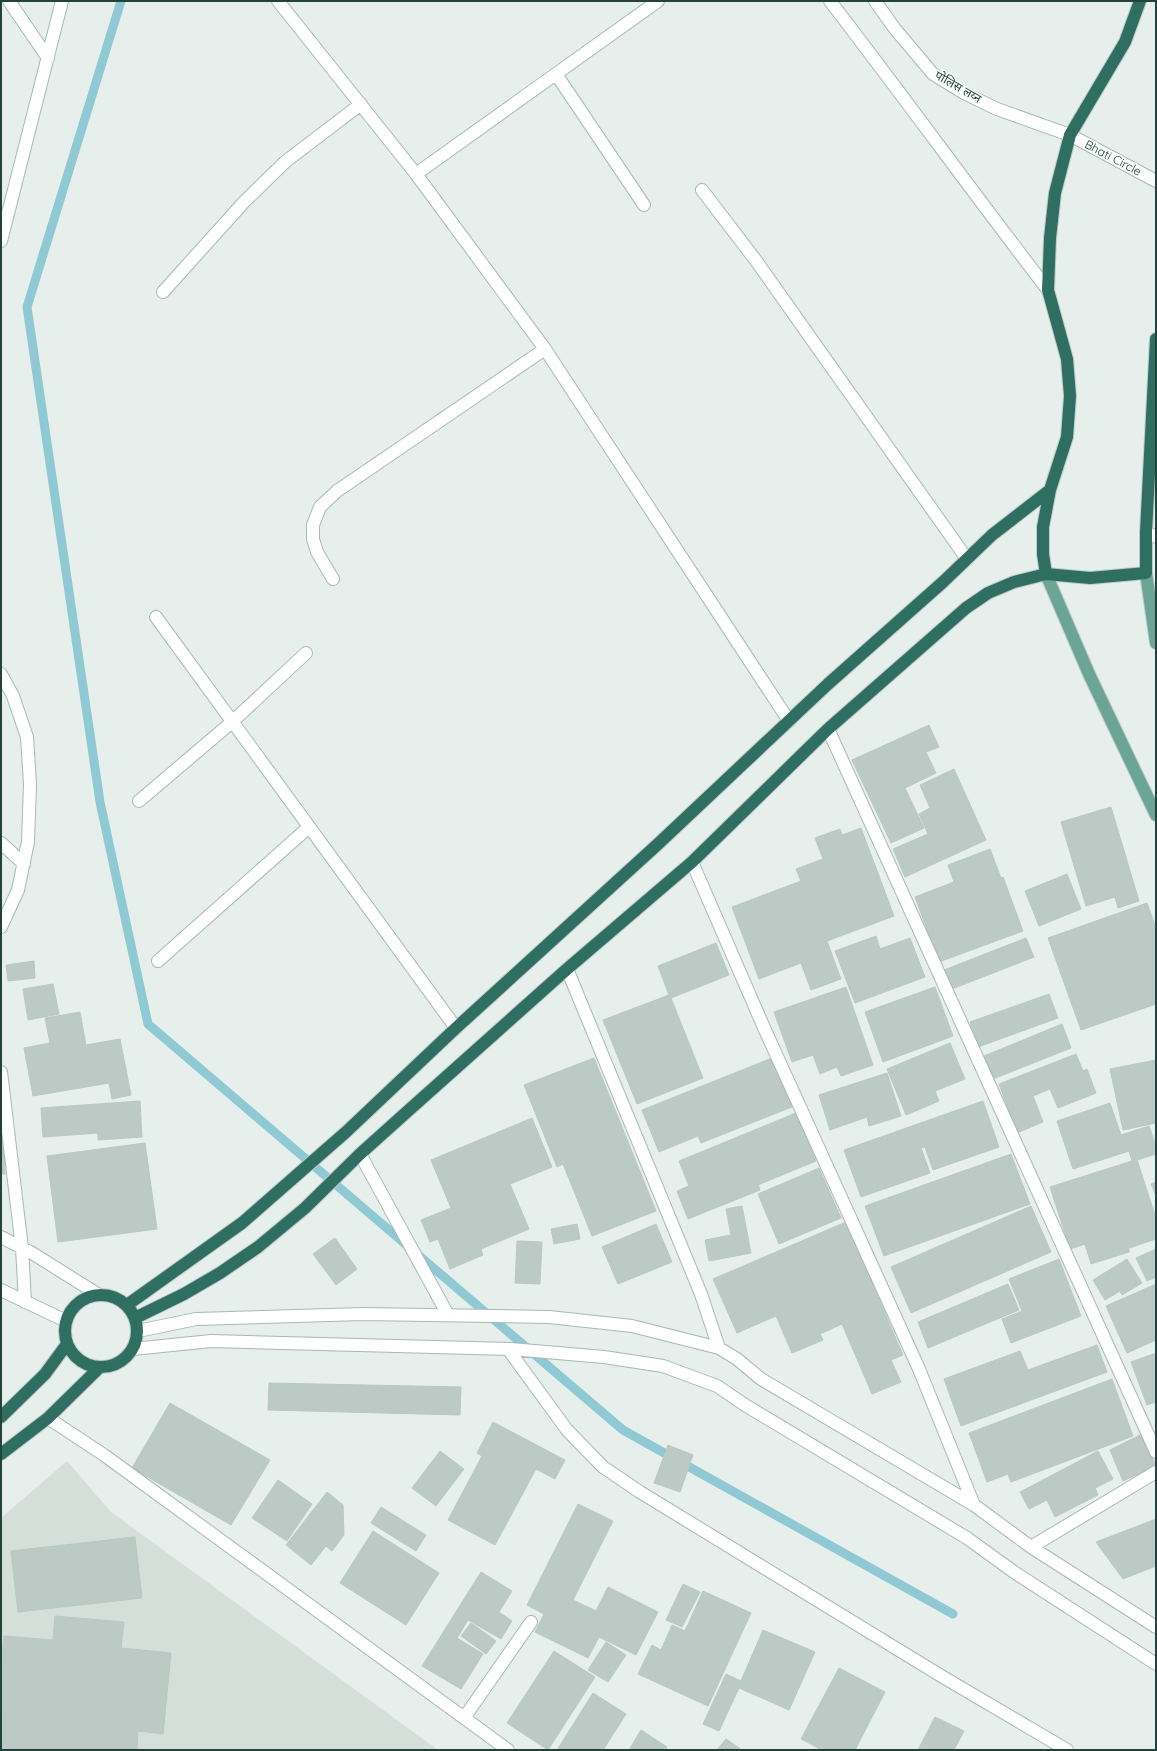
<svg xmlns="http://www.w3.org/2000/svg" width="1157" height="1751" font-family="Quicksand,'Noto Sans Devanagari',sans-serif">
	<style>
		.built { fill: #d4dfda }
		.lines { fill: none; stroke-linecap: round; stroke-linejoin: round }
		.stream { stroke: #8ec9d4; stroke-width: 9 }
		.building { fill: #bbcac4; stroke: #b8c9c2 }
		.minor-casing { stroke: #a8b8b2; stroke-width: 14 }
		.major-casing { stroke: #c2cac8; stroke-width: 14 }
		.highway-casing { stroke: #c2cac8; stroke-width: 14 }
		.minor { stroke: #fff; stroke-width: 12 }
		.major { stroke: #6aa596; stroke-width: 12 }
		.highway { stroke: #2f6f62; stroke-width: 12 }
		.labels { text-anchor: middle; stroke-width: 3.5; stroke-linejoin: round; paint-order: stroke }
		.street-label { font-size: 12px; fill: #24423a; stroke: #f7fbf9 }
	</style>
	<rect width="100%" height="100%" fill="#e6efeb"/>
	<path class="built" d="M67,1461L111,1512L438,1750H1V1518Z"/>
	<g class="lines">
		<path class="stream" d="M121,1L27,307L100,802L148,1024L623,1430L953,1614"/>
	</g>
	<path class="building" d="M929,725L939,747L926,752L936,773L905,788L924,828L891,843L852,760Z
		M954,769L986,840L905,877L893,849L928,834L919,814L930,808L920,785Z
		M1111,807L1139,901L1118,908L1115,897L1086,906L1061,822Z
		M861,828L894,916L827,941L841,979L811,990L801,963L759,979L732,907L801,881L796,869L823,859L815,838L840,829L842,835Z
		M990,849L1001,878L1003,877L1023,931L939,962L915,897L954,882L948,865Z
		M1067,874L1081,909L1039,926L1025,891Z
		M1147,903L1156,928V1004L1081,1030L1048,938Z
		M876,936L880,949L910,938L925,977L855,1003L835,951Z
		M1026,938L1034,957L952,989L944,970Z
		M716,943L729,975L671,998L703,1078L637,1104L603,1020L669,995L658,966Z
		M34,961L35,978L8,981L6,965Z
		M53,984L59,1014L28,1020L23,989Z
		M846,987L873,1065L841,1076L837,1067L820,1074L813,1055L792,1062L774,1012Z
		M935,987L953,1036L883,1062L865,1012Z
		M1049,994L1058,1018L978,1047L970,1022Z
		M80,1012L86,1045L120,1039L131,1095L112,1099L109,1083L33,1096L24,1048L50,1043L45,1018Z
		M1062,1024L1071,1048L993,1079L984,1056Z
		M950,1043L965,1079L935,1091L939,1101L906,1115L887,1069Z
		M1076,1054L1083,1071L1087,1069L1096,1093L1058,1108L1050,1089L1033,1096L1043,1122L1017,1133L999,1084Z
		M594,1058L656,1211L592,1236L563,1164L557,1167L524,1085Z
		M772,1058L792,1107L701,1143L698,1136L659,1152L642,1110Z
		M1156,1060V1123L1123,1130L1110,1069Z
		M887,1073L901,1116L869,1126L867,1117L830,1130L819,1095Z
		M1,1089H2L5,1174H1Z
		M140,1101L142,1137L98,1140V1133L43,1137L41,1108Z
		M983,1101L999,1147L933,1170L925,1147L921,1148L930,1173L861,1197L844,1150Z
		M1110,1103L1121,1135L1149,1126L1156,1146V1154L1137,1160L1156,1218V1239L1129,1248V1252L1091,1264L1085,1244L1070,1249L1050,1187L1132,1161L1129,1151L1073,1169L1057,1121Z
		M796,1113L816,1161L758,1185L760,1190L688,1219L677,1191L689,1186L679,1161Z
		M532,1118L552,1167L510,1184L529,1229L481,1249L483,1255L450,1269L438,1239L430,1242L421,1220L451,1208L431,1160Z
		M145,1143L157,1229L58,1242L47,1156Z
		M1011,1154L1030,1204L884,1256L865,1206Z
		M819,1168L841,1218L779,1244L758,1194Z
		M1156,1182V1196L1151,1184Z
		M742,1206L751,1253L709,1261L705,1240L731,1235L726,1209Z
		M1031,1206L1051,1252L911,1313L891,1267Z
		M846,1222L903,1355L891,1360L901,1382L872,1394L842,1324L820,1334L823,1340L792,1353L776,1316L737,1333L713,1279Z
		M577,1224L580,1239L554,1244L551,1229Z
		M656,1224L672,1262L618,1284L602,1247Z
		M335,1238L357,1269L336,1285L313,1254Z
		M517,1241L542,1242L540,1284L515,1283Z
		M1156,1249V1277L1147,1281L1136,1258Z
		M1059,1259L1081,1316L1011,1343L1002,1319L1022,1311L1009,1279Z
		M1127,1259L1142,1283L1122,1295L1120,1291L1105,1300L1093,1280Z
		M1008,1284L1019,1310L928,1348L918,1322Z
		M1156,1284V1340L1127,1353L1106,1306Z
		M1097,1345L1107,1372L961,1426L944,1379L1020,1351L1028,1370Z
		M1156,1353V1402L1147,1405L1131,1362Z
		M1112,1379L1133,1436L1011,1482L1008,1474L987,1482L969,1433Z
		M269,1383L461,1387L460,1415L268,1410Z
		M170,1403L270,1460L231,1525L132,1468Z
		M493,1422L565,1460L555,1479L536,1469L495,1545L448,1520L482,1456L477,1453Z
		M1142,1434L1156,1466L1123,1481L1110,1450Z
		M668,1445L693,1455L680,1492L654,1483Z
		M440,1451L464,1469L436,1506L412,1488Z
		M1098,1451L1113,1479L1095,1488L1098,1495L1055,1517L1047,1500L1029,1509L1020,1492Z
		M278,1480L312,1504L287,1541L252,1518Z
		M327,1492L343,1505L344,1535L332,1551L326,1546L311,1565L286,1545Z
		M578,1504L613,1521L573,1600L596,1611L608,1587L658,1612L636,1655L599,1637L588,1658L535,1632L544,1614L527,1605Z
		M381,1507L426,1535L416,1551L371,1523Z
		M1156,1519V1566L1123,1579L1096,1542Z
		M373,1531L439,1573L406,1625L340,1583Z
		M135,1537L142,1598L18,1612L11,1551Z
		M481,1572L512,1591L499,1612L512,1621L501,1639L468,1620L457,1638L483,1654L461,1689L422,1666Z
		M683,1584L700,1592L682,1627L666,1620Z
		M703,1591L751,1613L708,1706L638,1674L652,1645L661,1650L672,1625L685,1631Z
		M55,1616L124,1622L121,1648L171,1653L163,1734L138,1731L137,1750H2L1,1668L4,1636L53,1640Z
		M471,1623L496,1641L486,1654L461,1636Z
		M763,1630L815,1652L789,1710L739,1688L719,1731L703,1724L726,1674L741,1681Z
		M606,1642L626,1655L608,1682L588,1670Z
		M554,1651L595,1677L548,1750L507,1723Z
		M839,1668L885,1692L855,1750H822L801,1739Z
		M593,1693L626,1714L603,1750H557Z
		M935,1717L964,1731L954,1750H918Z
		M641,1730L667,1747L665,1750H629Z
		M726,1739L742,1750H717Z"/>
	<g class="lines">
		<defs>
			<path id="minor" d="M9,1L48,58
				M278,1L416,174L545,349L789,721
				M830,1C904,97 974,194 1048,290
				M875,1L895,29L933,74L964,93L997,109L1070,135L1156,181
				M556,74L644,205
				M416,174L658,1
				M702,190L757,262L967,559
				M1,241L62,1
				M163,292L244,202L285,162L361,104
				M1146,532L1156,537
				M333,579L317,552L313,539V525L320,507L337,491L545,349
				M156,617L456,1028
				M1,674L13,696L27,737L30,784L28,842L18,890L1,927
				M828,729L1156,1452
				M139,801L232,722L306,653
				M1,843L24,864
				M692,862L765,1030L919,1369L974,1505
				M158,961L309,827
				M567,969L701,1294L719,1348
				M1,1072L22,1248L25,1302
				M360,1154L448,1315
				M1,1237L32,1253L99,1295
				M1,1290L66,1321
				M138,1331L196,1319L363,1314L549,1317L632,1326L719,1348L737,1359L761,1379L974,1505L1031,1547L1156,1627
				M133,1349L211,1341L511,1349L604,1357L663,1366L717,1386L745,1405L967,1538L1014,1572L1156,1664
				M508,1349L567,1430L603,1467L640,1492L943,1677L1067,1750
				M48,1418L104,1455L508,1750
				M1031,1547L1156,1472
				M464,1718L531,1622"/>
			<path id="major" d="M1146,573L1156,643
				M1046,574L1089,674L1156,815"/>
			<path id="highway" d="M1046,574L1043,554V527L1050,490L1067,437L1070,396L1067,359L1048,290L1050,238L1055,193L1070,135L1125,42L1140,1
				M65 1331a36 36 0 1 1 72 0a36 36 0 1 1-72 0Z
				M127,1305L242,1223L346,1132L456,1028L658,844L828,684L943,582L992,535L1050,490
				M135,1318L184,1294L220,1273L258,1247L305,1208L360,1154L409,1110L567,969L692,862L828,729L966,608L988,593L1014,582L1046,574L1090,578L1146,573V532L1156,339
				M1,1417L45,1374L67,1344
				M1,1454L48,1418L100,1367"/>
		</defs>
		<use href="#minor" class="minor-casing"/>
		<use href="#major" class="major-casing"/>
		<use href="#highway" class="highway-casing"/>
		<use href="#minor" class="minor"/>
		<use href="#major" class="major"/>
		<use href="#highway" class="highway"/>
	</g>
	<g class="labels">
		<g class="street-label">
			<text transform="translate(958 87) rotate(30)" y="4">पोलिस लय्न</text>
			<text transform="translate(1113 158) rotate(28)" y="4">Bhati Circle</text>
		</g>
	</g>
	<rect width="1157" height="1751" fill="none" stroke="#24423a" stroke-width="4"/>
</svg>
